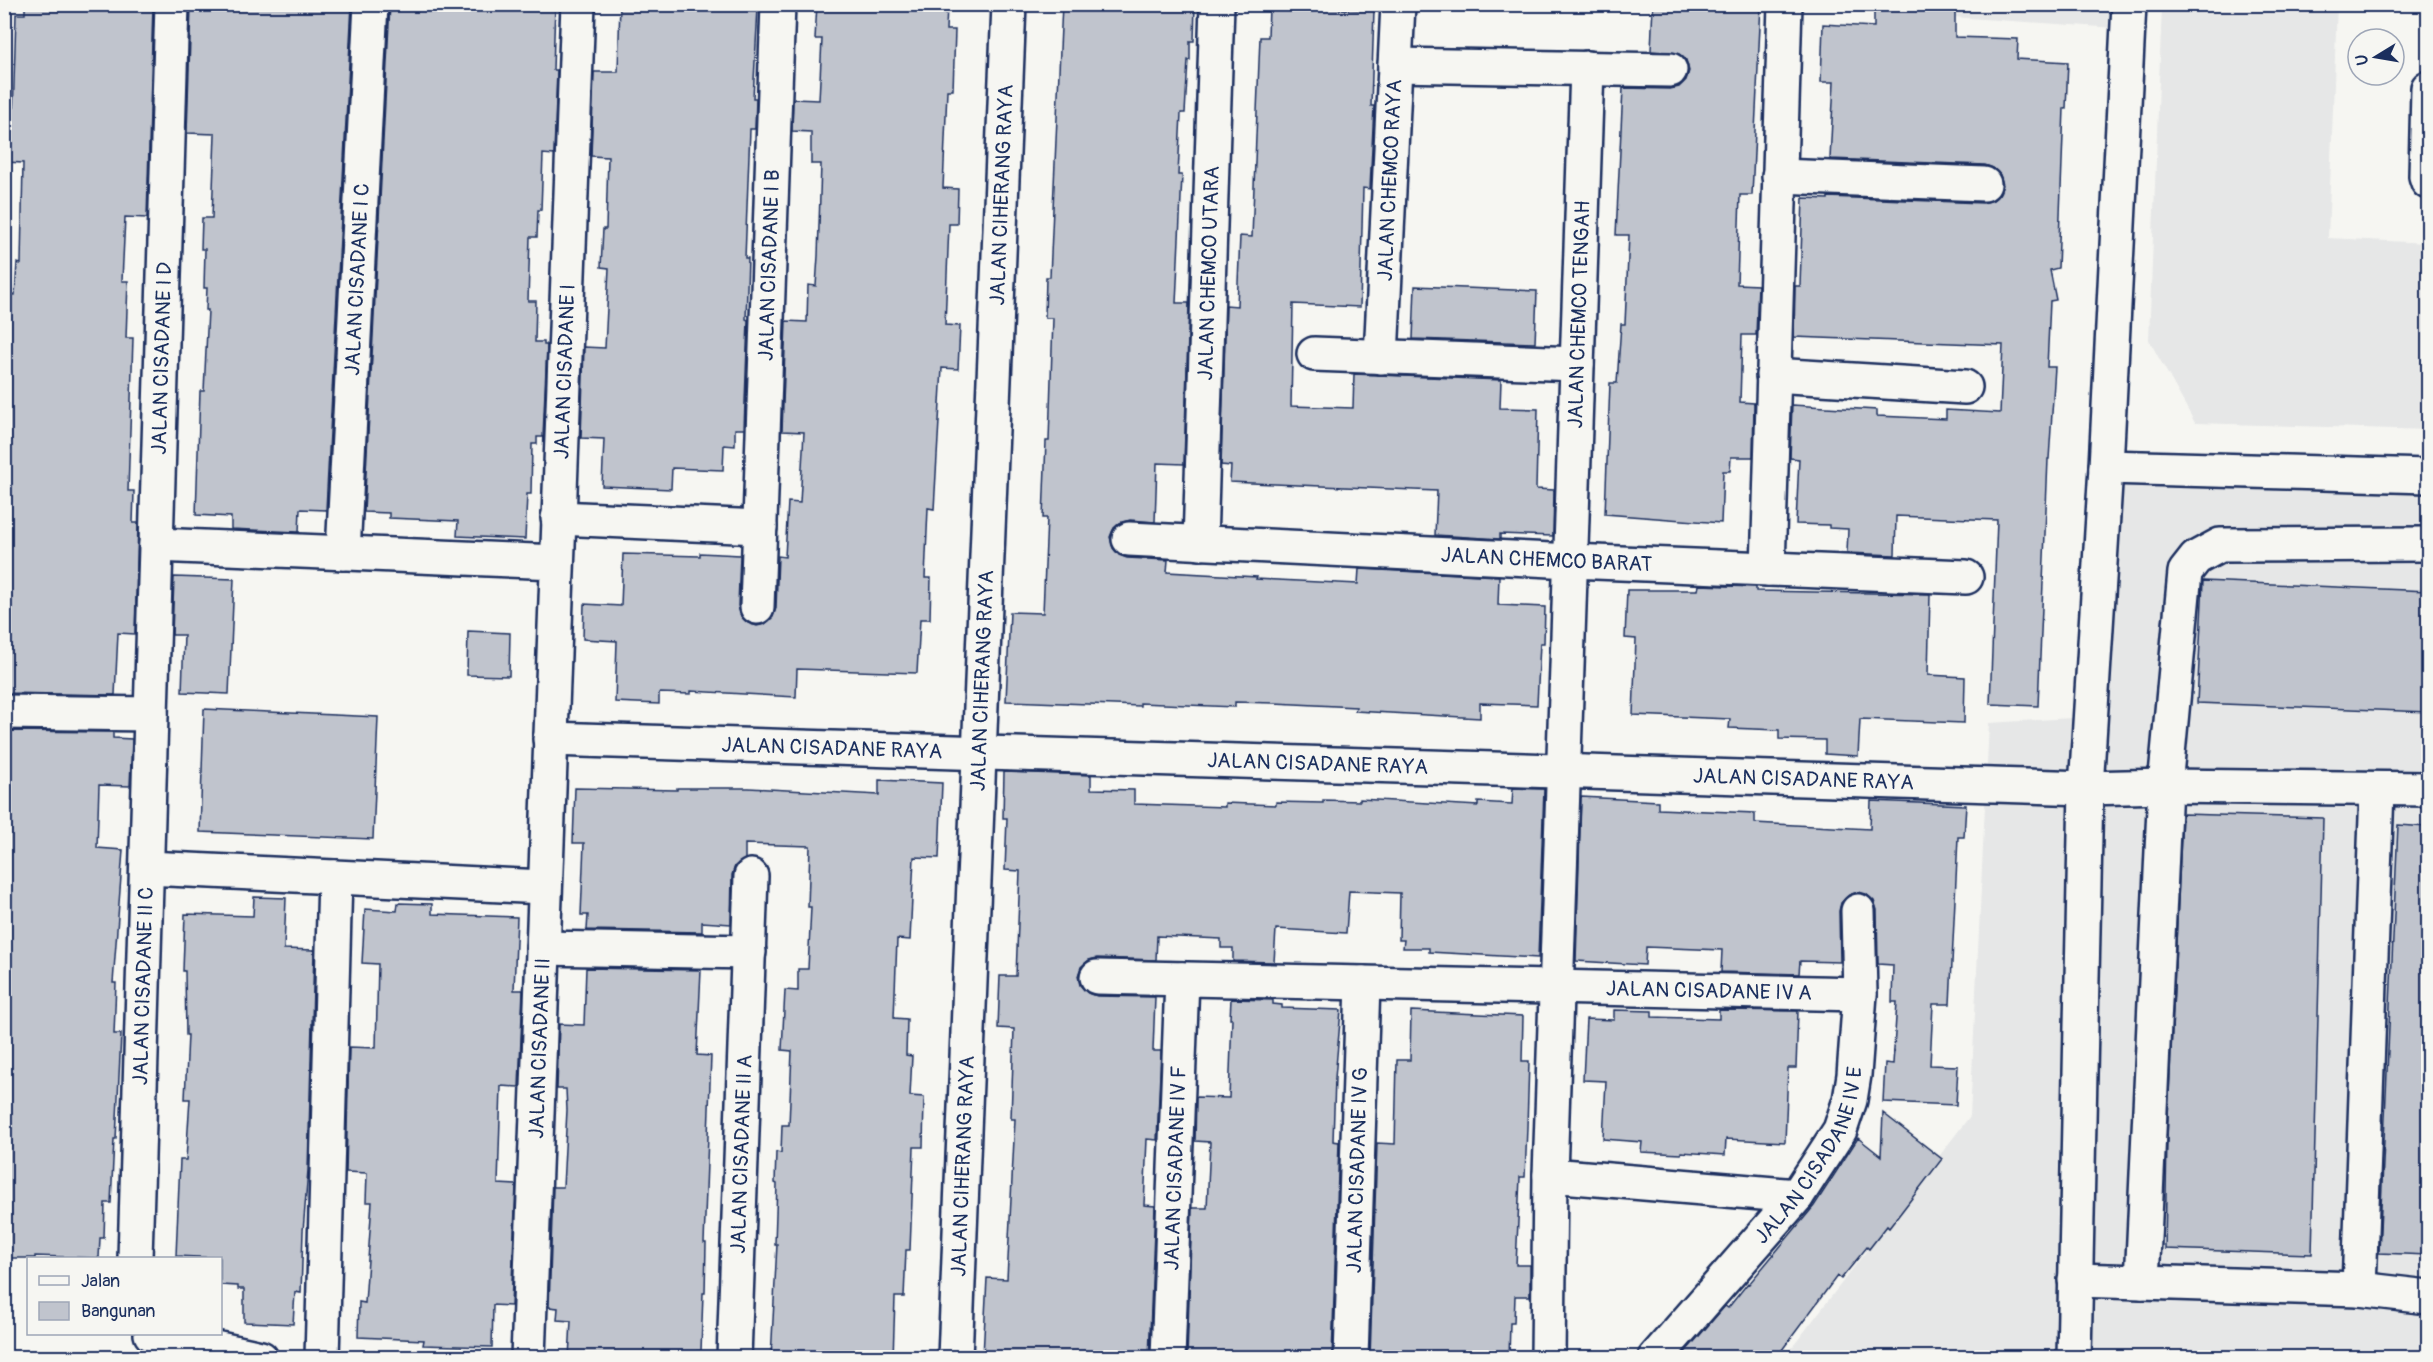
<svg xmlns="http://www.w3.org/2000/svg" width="2433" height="1362" font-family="Pangolin,sans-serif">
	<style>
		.built { fill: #e6e7e7 }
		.building { fill: #c0c4cd; stroke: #1b2f5e; stroke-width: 1.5 }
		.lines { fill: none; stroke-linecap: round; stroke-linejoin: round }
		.minor-casing { stroke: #1b2f5e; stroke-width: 38 }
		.minor { stroke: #f6f6f2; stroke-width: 33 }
		.labels { text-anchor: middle; stroke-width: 5; stroke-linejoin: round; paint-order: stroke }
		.street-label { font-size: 21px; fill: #1b2f5e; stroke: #f6f6f2 }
	</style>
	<rect width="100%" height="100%" fill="#f6f6f2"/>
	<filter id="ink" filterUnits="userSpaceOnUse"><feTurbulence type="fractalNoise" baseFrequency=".0167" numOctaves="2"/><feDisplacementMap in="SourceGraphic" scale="12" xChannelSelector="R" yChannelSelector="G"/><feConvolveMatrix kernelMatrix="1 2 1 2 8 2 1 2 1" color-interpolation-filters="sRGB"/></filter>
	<g filter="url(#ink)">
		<path class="built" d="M1836,4L2117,5L2116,28L1836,9Z
			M2162,5H2337L2328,238L2428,243V430L2195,423L2149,340Z
			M2090,476L2428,489V1357L1784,1358L1970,1116L1989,723L2072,718Z"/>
		<path class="building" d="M25,4H153L147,218L125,217L122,281H128L126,338H133L128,491H134L133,523H138L135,634L118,633L115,695L4,693V294L15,295L17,263L21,264L23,163L6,162L7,130H11V116H13L16,14H25Z
			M215,4H352L326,510L300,509L299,532L231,529V517L196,515L200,391H204L208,310H206L207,288H204L205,249H201L202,218H212L215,134L187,133L191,6L215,7Z
			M390,4H555L553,70H557L554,155L543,154L541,210H538L537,237H530L528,301H536L535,342H544V345H547L543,437H537V444H532L531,494H527L525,539L457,536L458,521L389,518V513L364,512Z
			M620,4H753V7L758,8L753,98H756L755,129H750L745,258H748L746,319L748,320L744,429H735V446L724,445L723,470L672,468L671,489L602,486L604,439L581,438L584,347L605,348L609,268L601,267L603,229H606L608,157L591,156L594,72H618Z
			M817,4H947L946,30H955L953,90H947L943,188L958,189L957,224H949L945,325L960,326L958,369L942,368L934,509L928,508L925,578H931L930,619H920L917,673L797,669L796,697L691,691V694L659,693V704L615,702L617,641L583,639L584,604L621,606L623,554L700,556V553L740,555L738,606L741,616L748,623L757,626L765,624L773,617L776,608L778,556L785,557L788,502L800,503L804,432L782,431L786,321L807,322L808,285L816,286L818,256L821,164H811V132L792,131L793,99L819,100L822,39H815Z
			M1062,4H1195L1194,41H1190V60H1188L1185,113H1181L1178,175H1182L1176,303H1189L1184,464L1157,463L1155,522L1130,520L1120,523L1114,528L1110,537L1113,548L1119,555L1127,558L1168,560L1167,572L1257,577L1256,579L1358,584L1359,569L1499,576L1498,605L1545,607L1544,643H1540L1537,705L1480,703V718L1355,711L1356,707L1274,703L1235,702V707L1140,703V706L1006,701L1010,612L1043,613L1047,518H1043L1046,441H1049L1053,318H1045L1046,277H1050Z
			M1653,4H1761L1752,195H1740L1737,284L1758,285L1756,335H1742L1740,402L1754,403L1753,457H1731L1730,471H1723L1721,523L1605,514L1610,383H1617L1621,324H1625L1629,235H1616L1623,88L1670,89L1679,87L1686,80L1689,71L1686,60L1679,54L1651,51Z
			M1874,4H1955V37L2018,39L2017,59L2068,62L2066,108H2064L2058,268L2050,270L2056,300L2050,301L2047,367H2055L2049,459H2048L2038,706L1990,704L1997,520L1896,516L1895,555L1847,553L1848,529L1829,528V525L1796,524L1799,459L1790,458L1792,405L1877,410V416L1946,419V410L2000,413L2003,345L1794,337L1795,286H1800L1803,198L1828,199V197L1983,203L1993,200L1999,194L2003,185L2000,175L1993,168L1985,165L1830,159L1834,82H1821L1823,24L1874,27Z
			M1269,7L1374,10L1371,106H1374L1370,189L1363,188L1360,307L1293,304L1291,406L1353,408L1354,374L1501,380L1500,408L1538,409L1536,489L1554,490L1553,536L1500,534V539L1435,535L1437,491L1230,482L1231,466L1221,465L1226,305L1237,306L1240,236L1252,237L1260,37H1268Z
			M1415,286L1537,291L1535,343L1413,339Z
			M174,577L234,579L229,694L182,692L184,635H172Z
			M2203,581L2428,591V712L2197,703Z
			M1699,585L1756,587V591L1930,594L1928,675L1965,677L1964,723L1860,719L1858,756L1825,754V740L1779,739V730L1729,728L1730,719L1633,715L1636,639L1625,638L1627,590H1698Z
			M468,631L510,633L509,676L467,675Z
			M204,709L378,717L373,839L200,832Z
			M4,731L113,732V738L132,739L130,786L99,785L97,848L123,850L113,983H116L114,1034H121L116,1139H114L111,1203H105L104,1238H100L99,1258L35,1256V1258H4Z
			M1004,772L1091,775V789L1134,790V804L1225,807V803L1276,805V802L1323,803V800L1360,801V799L1478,806V802L1512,804L1513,788L1544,789L1538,958L1429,952V948H1403L1404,940H1399L1400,893L1349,891L1346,933L1276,929L1274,962L1233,961V948H1221V939L1157,936L1156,960L1097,958L1089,960L1081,967L1078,976L1080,985L1088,993L1097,996L1155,997L1153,1051H1161L1157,1140L1147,1139L1144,1205L1155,1206L1149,1358L983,1356L987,1278L1007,1279L1015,1119H1011L1014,1029L998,1028L1000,976H1016L1020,871L1005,870L1007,818H1003Z
			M879,780L942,783L939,858L914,857L910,940L897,939L894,1018L907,1019L906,1055L912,1056L910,1096L924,1097L923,1147H914L910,1250H906L904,1297H895L893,1358H771L777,1244H775L777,1184L775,1183L776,1152L781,1153L782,1125H789L792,1051L782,1050L785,990L798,991V969H808L811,907H808L810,846L745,844V859L735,866L732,875L731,924L702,922V932L587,930L588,915H581L584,843H573L575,788L677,790V788H749L879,795Z
			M1581,797L1658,801V809L1755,813V823L1870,829L1871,801L1966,805L1964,837H1958L1950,1004H1933L1930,1065L1958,1066L1956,1105L1883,1102L1885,1063L1893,1064L1897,1002H1892L1893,965L1878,964L1877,910L1874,901L1866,894L1858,892L1849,895L1841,903L1839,911L1840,962L1800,961L1799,974L1721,972L1722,950L1646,947L1645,965L1576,961Z
			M2182,814L2323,818L2312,1254L2165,1249L2167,1139Z
			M2398,825L2428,827V1255L2379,1253Z
			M254,897L286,898L284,949L314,950L308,1170L303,1231L301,1293L295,1292L293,1324L244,1322V1289H238V1286L220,1285V1258L176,1256L180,1160H186L190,1099H185L188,1035H186L185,971H183L185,914L253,916Z
			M398,903L432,904V914L517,917L514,990H523L519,1087L501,1086L498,1184L516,1185L511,1306L493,1305L492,1347L423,1345L424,1340L358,1337L359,1302L365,1303L372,1202H366L367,1173L346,1172L349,1047L376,1048L378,964L362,963L365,909L397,911Z
			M586,968L701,970L697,1055L711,1056L704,1243H706L705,1293H703L701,1351H697V1358H569L571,1321L557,1320L558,1308L549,1307L553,1187H563L567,1110L566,1089H557L559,1024L584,1025Z
			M1231,999L1273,1000V1004L1282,1005V1008L1341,1010L1335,1078L1333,1141L1339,1142L1332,1358H1187L1192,1208H1207L1210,1142L1195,1141L1196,1097L1229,1098L1232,1019H1230Z
			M1614,1010L1652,1011V1017L1719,1019V1010L1798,1011L1796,1068H1788L1785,1142L1726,1139L1725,1155L1681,1152V1154L1641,1152L1642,1142L1603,1139L1606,1081L1583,1080L1586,1019L1614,1020Z
			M1411,1011L1523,1016L1522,1061H1529L1527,1127L1525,1177H1520L1516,1265H1530V1296H1515L1514,1323H1510L1509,1358H1370L1377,1143L1395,1144L1397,1060H1410Z
			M1883,1113L1942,1159L1889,1228L1887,1226L1869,1249L1867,1247L1841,1279L1837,1276L1776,1358H1680L1725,1306L1728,1308L1748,1283L1749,1284L1814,1206L1858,1138L1881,1156Z"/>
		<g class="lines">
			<defs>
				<g id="minor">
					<path d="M1395,65L1670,70"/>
					<path d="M2428,88L2426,176L2428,182"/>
					<path d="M1779,176L1984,184"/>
					<path d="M1314,354L1577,364"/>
					<path id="s1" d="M1381,357L1398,4"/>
					<path d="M1773,375L1965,387"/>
					<path d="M2106,467L2428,476"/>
					<path d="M558,518L760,527"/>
					<path id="s2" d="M1129,539L1571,561L1966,577"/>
					<path id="s3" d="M1200,543L1217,4"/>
					<path d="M156,545L557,562"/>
					<path id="s4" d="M343,553L371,4"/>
					<path d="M1768,569L1785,4"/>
					<path id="s5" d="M757,607L778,4"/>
					<path d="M4,712L151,714"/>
					<path id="s6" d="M550,739L2086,788L2165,786L2428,789"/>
					<path d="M147,868L545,887"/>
					<path d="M543,948L749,952"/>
					<path id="s7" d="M1097,977L1860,994"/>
					<path d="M1550,1175L1797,1196"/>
					<path id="s8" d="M135,1258L172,4"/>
					<path d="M2075,1280L2142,1282L2165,786L2185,572L2196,558L2220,545L2428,544"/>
					<path d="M2142,1282L2359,1289L2428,1297"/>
					<path d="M2359,1289L2377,790"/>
					<path d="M151,1334L261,1358"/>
					<path d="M322,1358L335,877"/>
					<path id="s9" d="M528,1358L578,4"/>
					<path id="s10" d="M734,1358L751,876"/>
					<path id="s11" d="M955,1358L1009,4"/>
					<path id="s12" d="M1168,1358L1182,979"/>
					<path id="s13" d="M1351,1358L1363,983"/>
					<path id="s14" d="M1548,1358L1550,1175L1587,68"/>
					<path id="s15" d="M1655,1358L1797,1196L1840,1130L1850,1100L1854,1075L1860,994L1858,911"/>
					<path d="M2074,1358L2086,788L2106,467L2129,4"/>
				</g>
			</defs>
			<use href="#minor" class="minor-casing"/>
			<use href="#minor" class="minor"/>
		</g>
	</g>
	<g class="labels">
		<g class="street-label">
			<text dy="7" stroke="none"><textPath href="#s1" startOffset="177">JALAN CHEMCO RAYA</textPath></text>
			<text dy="7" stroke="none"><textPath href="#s11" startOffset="1164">JALAN CIHERANG RAYA</textPath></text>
			<text dy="7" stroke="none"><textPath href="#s5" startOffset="342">JALAN CISADANE I B</textPath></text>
			<text dy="7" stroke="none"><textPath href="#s3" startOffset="270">JALAN CHEMCO UTARA</textPath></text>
			<text dy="7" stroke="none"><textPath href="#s4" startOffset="274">JALAN CISADANE I C</textPath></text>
			<text dy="7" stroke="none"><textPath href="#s14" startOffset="1044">JALAN CHEMCO TENGAH</textPath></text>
			<text dy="7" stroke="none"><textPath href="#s8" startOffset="900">JALAN CISADANE I D</textPath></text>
			<text dy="7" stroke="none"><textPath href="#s9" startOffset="987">JALAN CISADANE I</textPath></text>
			<text dy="7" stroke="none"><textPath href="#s2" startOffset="418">JALAN CHEMCO BARAT</textPath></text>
			<text dy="7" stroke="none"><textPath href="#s11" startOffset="678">JALAN CIHERANG RAYA</textPath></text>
			<text dy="7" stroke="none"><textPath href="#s6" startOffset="282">JALAN CISADANE RAYA</textPath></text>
			<text dy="7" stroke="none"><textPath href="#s6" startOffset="768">JALAN CISADANE RAYA</textPath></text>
			<text dy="7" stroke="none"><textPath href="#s6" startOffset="1254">JALAN CISADANE RAYA</textPath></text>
			<text dy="7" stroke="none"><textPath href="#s8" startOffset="272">JALAN CISADANE II C</textPath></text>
			<text dy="7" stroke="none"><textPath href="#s7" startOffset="612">JALAN CISADANE IV A</textPath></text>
			<text dy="7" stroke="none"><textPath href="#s9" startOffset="310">JALAN CISADANE II</textPath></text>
			<text dy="7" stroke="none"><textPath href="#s15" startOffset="258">JALAN CISADANE IV E</textPath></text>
			<text dy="7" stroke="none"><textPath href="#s10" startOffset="204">JALAN CISADANE II A</textPath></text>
			<text dy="7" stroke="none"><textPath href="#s11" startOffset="192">JALAN CIHERANG RAYA</textPath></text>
			<text dy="7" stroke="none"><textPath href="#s12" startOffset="190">JALAN CISADANE IV F</textPath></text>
			<text dy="7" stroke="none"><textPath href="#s13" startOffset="188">JALAN CISADANE IV G</textPath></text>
		</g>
	</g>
	<rect width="2433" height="1362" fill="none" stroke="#f6f6f2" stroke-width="24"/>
	<rect x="12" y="12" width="2409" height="1338" fill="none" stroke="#1b2f5e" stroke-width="2" filter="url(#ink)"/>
	<rect x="27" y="1257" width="195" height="78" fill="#f6f6f2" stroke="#9ea6b7" stroke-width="1.5"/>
	<rect x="39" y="1276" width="30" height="9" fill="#f6f6f2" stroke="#9ea6b7" stroke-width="1.5"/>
	<text x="81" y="1287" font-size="18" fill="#1b2f5e">Jalan</text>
	<rect x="39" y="1302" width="30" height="18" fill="#c0c4cd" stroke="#9ea6b7" stroke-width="1.5"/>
	<text x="81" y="1317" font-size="18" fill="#1b2f5e">Bangunan</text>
	<g transform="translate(2376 57) rotate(259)"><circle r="28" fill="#f6f6f2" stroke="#9ea6b7" stroke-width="1.5"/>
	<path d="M0-4.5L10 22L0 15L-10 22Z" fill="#1b2f5e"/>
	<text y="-9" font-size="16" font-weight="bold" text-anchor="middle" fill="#1b2f5e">U</text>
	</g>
</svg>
